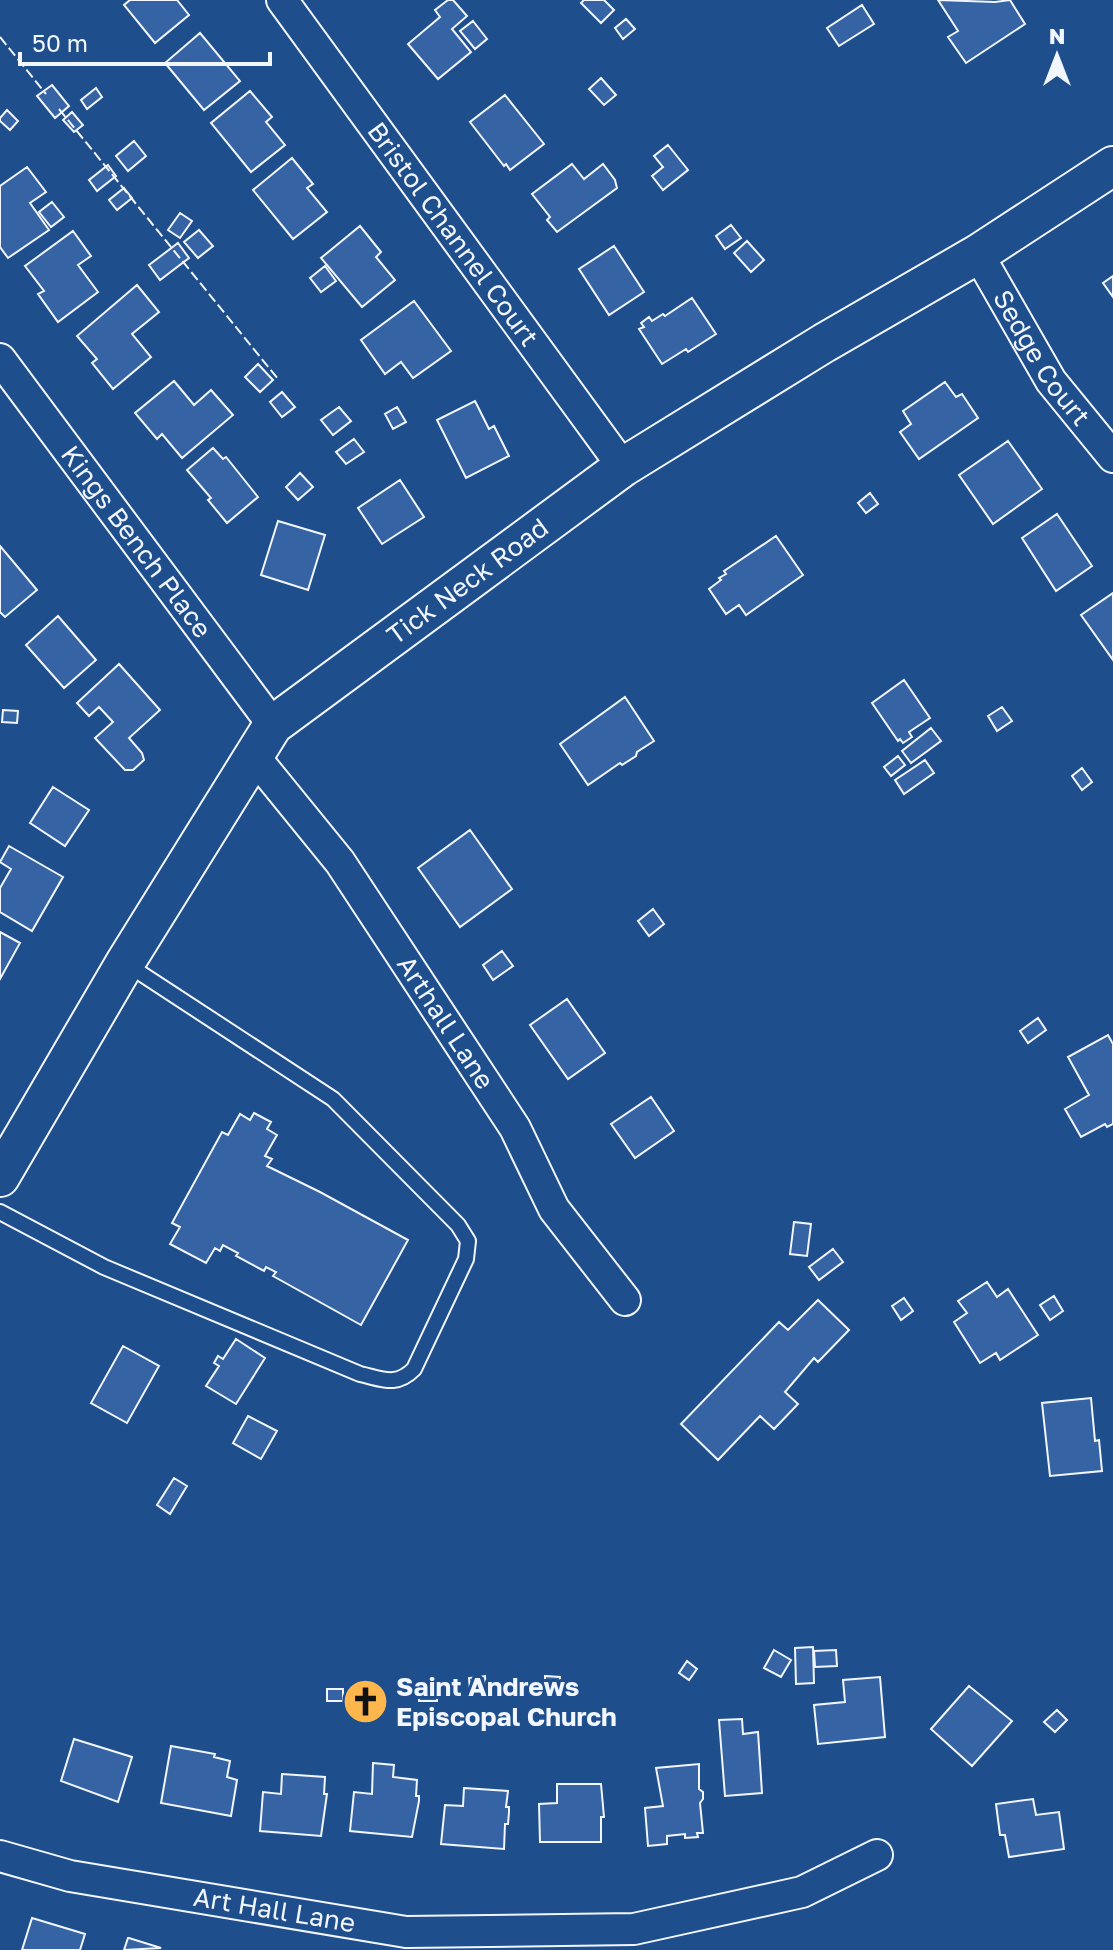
<svg xmlns="http://www.w3.org/2000/svg" width="1113" height="1950" font-family="'Golos Text',sans-serif">
	<style>
		.building { fill: #3563a3; stroke: #f2f6ff; stroke-width: 2 }
		.lines { fill: none; stroke-linecap: round; stroke-linejoin: round }
		.service-casing { stroke: #f2f6ff; stroke-width: 18 }
		.minor-casing { stroke: #f2f6ff; stroke-width: 34 }
		.tertiary-casing { stroke: #f2f6ff; stroke-width: 42 }
		.service { stroke: #1f4e8c; stroke-width: 14 }
		.minor { stroke: #1f4e8c; stroke-width: 30 }
		.tertiary { stroke: #1f4e8c; stroke-width: 38 }
		.fence { stroke: #f2f6ff; stroke-width: 2; stroke-dasharray: 10 4; stroke-linecap: butt }
		.labels { text-anchor: middle; stroke-width: 6; stroke-linejoin: round; paint-order: stroke }
		.street-label { font-size: 26px; fill: #f2f6ff; stroke: #1f4e8c }
		.poi-label { font-size: 26px; font-weight: bold; fill: #f2f6ff; stroke: #1f4e8c; text-anchor: start }
	</style>
	<rect width="100%" height="100%" fill="#1f4e8c"/>
	<path class="building" d="M130,0H177L189,15L155,43L124,5Z
		M448,0H453L467,16L452,29L471,52L438,79L408,44L440,17L435,10Z
		M584,0H604L614,10L601,23L581,3Z
		M938,0L995,2L1010,0L1025,24L966,63L948,37L958,31Z
		M862,5L874,24L839,46L827,28Z
		M626,19L635,29L623,39L615,28Z
		M473,21L487,39L475,49L460,31Z
		M200,33L240,81L204,110L165,63Z
		M601,78L616,95L604,105L589,89Z
		M52,85L69,106L55,118L37,96Z
		M96,88L102,97L87,109L81,100Z
		M250,91L272,117L266,122L285,145L251,172L211,123Z
		M505,95L544,144L510,170L506,164L504,166L470,122Z
		M7,110L18,121L10,130L0,121V118Z
		M72,112L83,125L74,132L63,120Z
		M134,141L146,156L128,171L116,156Z
		M668,145L688,170L663,190L652,176L663,167L654,156Z
		M292,158L313,184L307,188L327,212L293,239L253,190Z
		M572,164L584,179L603,164L615,180L617,188L557,232L547,220L550,217L532,194Z
		M108,165L116,176L97,191L89,180Z
		M27,167L46,192L30,203L49,230L8,258L0,247V186Z
		M124,188L132,198L117,210L109,200Z
		M52,202L64,217L51,227L39,212Z
		M180,213L192,221L180,238L168,230Z
		M731,225L741,238L725,249L716,236Z
		M360,226L381,252L376,257L395,280L362,307L321,258Z
		M199,230L213,246L198,258L184,242Z
		M73,231L91,256L78,265L98,292L58,322L38,294L44,291L25,266Z
		M747,241L764,260L751,272L734,253Z
		M178,243L189,258L160,280L149,265Z
		M614,246L644,292L609,315L579,269Z
		M325,266L336,281L321,292L310,278Z
		M1113,276V297L1103,283Z
		M137,285L159,312L132,334L151,357L113,389L92,363L97,359L77,336Z
		M692,298L716,334L688,352L686,349L662,364L639,329L644,327L641,323L649,317L652,321L663,314L665,316Z
		M414,301L451,351L413,378L401,362L385,374L361,340Z
		M258,364L273,380L260,392L245,377Z
		M174,381L194,405L211,390L233,415L182,458L162,434L157,439L135,413Z
		M945,382L956,397L962,394L978,418L919,459L900,432L911,424L903,411Z
		M282,392L295,407L282,417L270,402Z
		M475,401L489,429L494,426L509,456L466,478L437,420Z
		M339,407L351,421L333,435L321,420Z
		M397,407L406,422L393,429L385,414Z
		M354,439L364,452L346,464L336,452Z
		M1008,441L1042,489L993,524L959,475Z
		M213,448L223,459L226,457L258,497L227,523L208,500L211,498L187,470Z
		M300,473L313,487L298,500L286,487Z
		M400,480L424,517L382,544L358,508Z
		M870,493L878,504L866,513L858,503Z
		M1057,514L1092,566L1056,591L1022,538Z
		M278,521L325,535L308,590L261,575Z
		M776,536L803,575L746,615L739,605L726,614L709,589L721,580L719,578L726,574L724,571Z
		M0,546L37,590L5,617L0,612Z
		M1113,593V660L1081,615Z
		M58,616L96,660L64,688L26,645Z
		M119,664L160,710L129,738L142,753L144,760L133,770H125L95,738L113,722L99,707L89,716L77,703Z
		M904,680L930,718L909,732L912,737L903,743L900,739L898,741L872,703Z
		M625,697L654,741L637,752L636,756L622,765L620,763L588,785L560,744Z
		M1002,707L1012,721L997,731L988,716Z
		M3,710L18,711L17,723L2,722Z
		M931,728L941,741L911,763L902,751Z
		M898,756L905,765L891,776L884,767Z
		M925,760L934,773L904,794L895,780Z
		M1082,768L1092,782L1082,790L1072,776Z
		M53,787L89,810L65,846L30,823Z
		M470,830L512,889L460,927L418,868Z
		M9,846L63,877L32,931L0,912V888L11,869L0,862Z
		M653,909L664,924L649,936L638,921Z
		M0,932L20,943L0,979Z
		M502,951L513,966L493,980L483,965Z
		M567,999L605,1053L568,1079L530,1025Z
		M1038,1018L1046,1030L1028,1043L1020,1031Z
		M1108,1035L1113,1044V1124L1107,1127L1105,1124L1081,1137L1065,1109L1089,1095L1068,1057Z
		M651,1097L674,1131L635,1158L611,1124Z
		M254,1113L271,1122L267,1129L277,1135L265,1156L272,1159L267,1166L320,1192L408,1240L361,1325L273,1276L276,1272L266,1267L264,1271L236,1256L238,1253L223,1245L220,1251L215,1248L206,1263L170,1244L180,1227L172,1223L222,1132L228,1135L240,1114L250,1120Z
		M794,1222L811,1224L807,1256L790,1254Z
		M833,1249L843,1262L819,1280L809,1267Z
		M987,1282L997,1297L1008,1289L1038,1335L1000,1360L996,1353L980,1363L954,1322L967,1313L958,1301Z
		M1054,1296L1063,1311L1050,1320L1040,1305Z
		M904,1298L913,1311L901,1320L892,1306Z
		M818,1300L849,1330L818,1362L814,1358L785,1392L798,1404L774,1429L760,1416L718,1460L681,1424L779,1322L788,1330Z
		M236,1339L265,1358L236,1404L206,1386L219,1366L214,1363L218,1356L223,1359Z
		M123,1346L159,1366L127,1423L91,1403Z
		M1091,1398L1095,1441L1099,1440L1102,1471L1050,1476L1042,1403Z
		M248,1416L277,1431L261,1459L233,1443Z
		M174,1478L187,1486L170,1514L157,1505Z
		M813,1647L814,1683L796,1684L795,1648Z
		M774,1650L791,1660L781,1677L764,1668Z
		M836,1650L837,1666L815,1667L814,1651Z
		M687,1661L697,1669L689,1680L679,1673Z
		M485,1676L486,1689L470,1690L469,1678Z
		M545,1676L560,1677V1690H545Z
		M880,1677L885,1737L818,1744L814,1705L845,1702L843,1680Z
		M419,1686H437V1701H419Z
		M969,1686L1012,1721L972,1766L931,1729Z
		M327,1689H343V1701H327Z
		M1057,1710L1067,1720L1055,1732L1044,1722Z
		M742,1719L743,1734L758,1732L762,1793L725,1796L719,1720Z
		M74,1739L132,1757L118,1802L61,1781Z
		M171,1746L215,1754L214,1757L230,1761L227,1777L237,1780L231,1816L161,1803Z
		M373,1763L394,1765L393,1777L417,1780L416,1796H419V1801L412,1837L350,1831L354,1792L372,1794Z
		M699,1764V1789L703,1792V1799L700,1803L703,1833H697L698,1837L685,1838V1834L667,1836V1844L648,1846L645,1808L663,1806L656,1768Z
		M282,1774L325,1777L324,1794H327L321,1836L260,1831L263,1792L281,1794Z
		M557,1784H601L604,1817H601V1842H540L539,1804L557,1803Z
		M464,1788L508,1791L506,1807H509V1812L508,1824H505L504,1849L441,1844L445,1805L463,1806Z
		M1033,1799L1036,1815L1059,1812L1064,1849L1009,1857L1005,1835H1000L996,1804Z
		M32,1918L85,1934L80,1950H22Z
		M128,1938H129L161,1948L124,1950Z"/>
	<g class="lines">
		<defs>
			<path id="service" d="M0,1212L104,1267L360,1374C383,1379 396,1387 414,1369L466,1259L468,1241L458,1225L333,1099L125,963"/>
			<g id="minor">
				<path id="s1" d="M282,0L623,467"/>
				<path id="s2" d="M978,254L1051,381L1113,457"/>
				<path id="s3" d="M0,359L273,725"/>
				<path id="s4" d="M253,755L340,862L515,1128L554,1209L625,1300"/>
				<path id="s5" d="M0,1856L70,1876L406,1932L634,1929L802,1892L877,1855"/>
			</g>
			<g id="tertiary">
				<path id="s6" d="M0,1177L125,963L273,725L623,467L824,343L978,254L1113,166"/>
			</g>
		</defs>
		<use href="#service" class="service-casing"/>
		<use href="#minor" class="minor-casing"/>
		<use href="#tertiary" class="tertiary-casing"/>
		<use href="#service" class="service"/>
		<use href="#minor" class="minor"/>
		<use href="#tertiary" class="tertiary"/>
		<path class="fence" d="M0,37L46,94
			M59,109L278,379"/>
	</g>
	<defs>
		<symbol id="church-disc" viewBox="-11 -11 22 22"><circle r="9.5" fill="#ffb74d" stroke="#1f4e8c"/><path d="M-1.2-6h2.4v3.5h3.3v2.4h-3.3V6h-2.4V-.1h-3.3v-2.4h3.3Z" fill="#111"/></symbol>
	</defs>
	<g fill-rule="evenodd">
		<use href="#church-disc" x="340" y="1676" width="51" height="51"/>
	</g>
	<g class="labels">
		<g class="street-label">
			<text dy="9" stroke="none"><textPath href="#s1" startOffset="290">Bristol Channel Court</textPath></text>
			<text dy="9" stroke="none"><textPath href="#s2" startOffset="122">Sedge Court</textPath></text>
			<text dy="9" stroke="none"><textPath href="#s3" startOffset="228">Kings Bench Place</textPath></text>
			<text dy="9" stroke="none"><textPath href="#s6" startOffset="770">Tick Neck Road</textPath></text>
			<text dy="9" stroke="none"><textPath href="#s4" startOffset="330">Arthall Lane</textPath></text>
			<text dy="9" stroke="none"><textPath href="#s5" startOffset="280">Art Hall Lane</textPath></text>
		</g>
		<g class="poi-label">
			<text x="396" y="1696">Saint Andrews<tspan x="396" dy="30">Episcopal Church</tspan></text>
		</g>
	</g>
	<g transform="translate(1057 56)" stroke="#1f4e8c" stroke-width="6" paint-order="stroke">
	<path d="M0-6L14 30L0 20L-14 30Z" fill="#f2f6ff"/>
	<text y="-12" font-size="22" font-weight="bold" text-anchor="middle" fill="#f2f6ff">N</text>
	</g>
	<path d="M20 52v12h250v-12" fill="none" stroke="#f2f6ff" stroke-width="4"/>
	<text x="32" y="52" font-size="24" fill="#f2f6ff" stroke="#1f4e8c" stroke-width="6" paint-order="stroke">50 m</text>
</svg>
